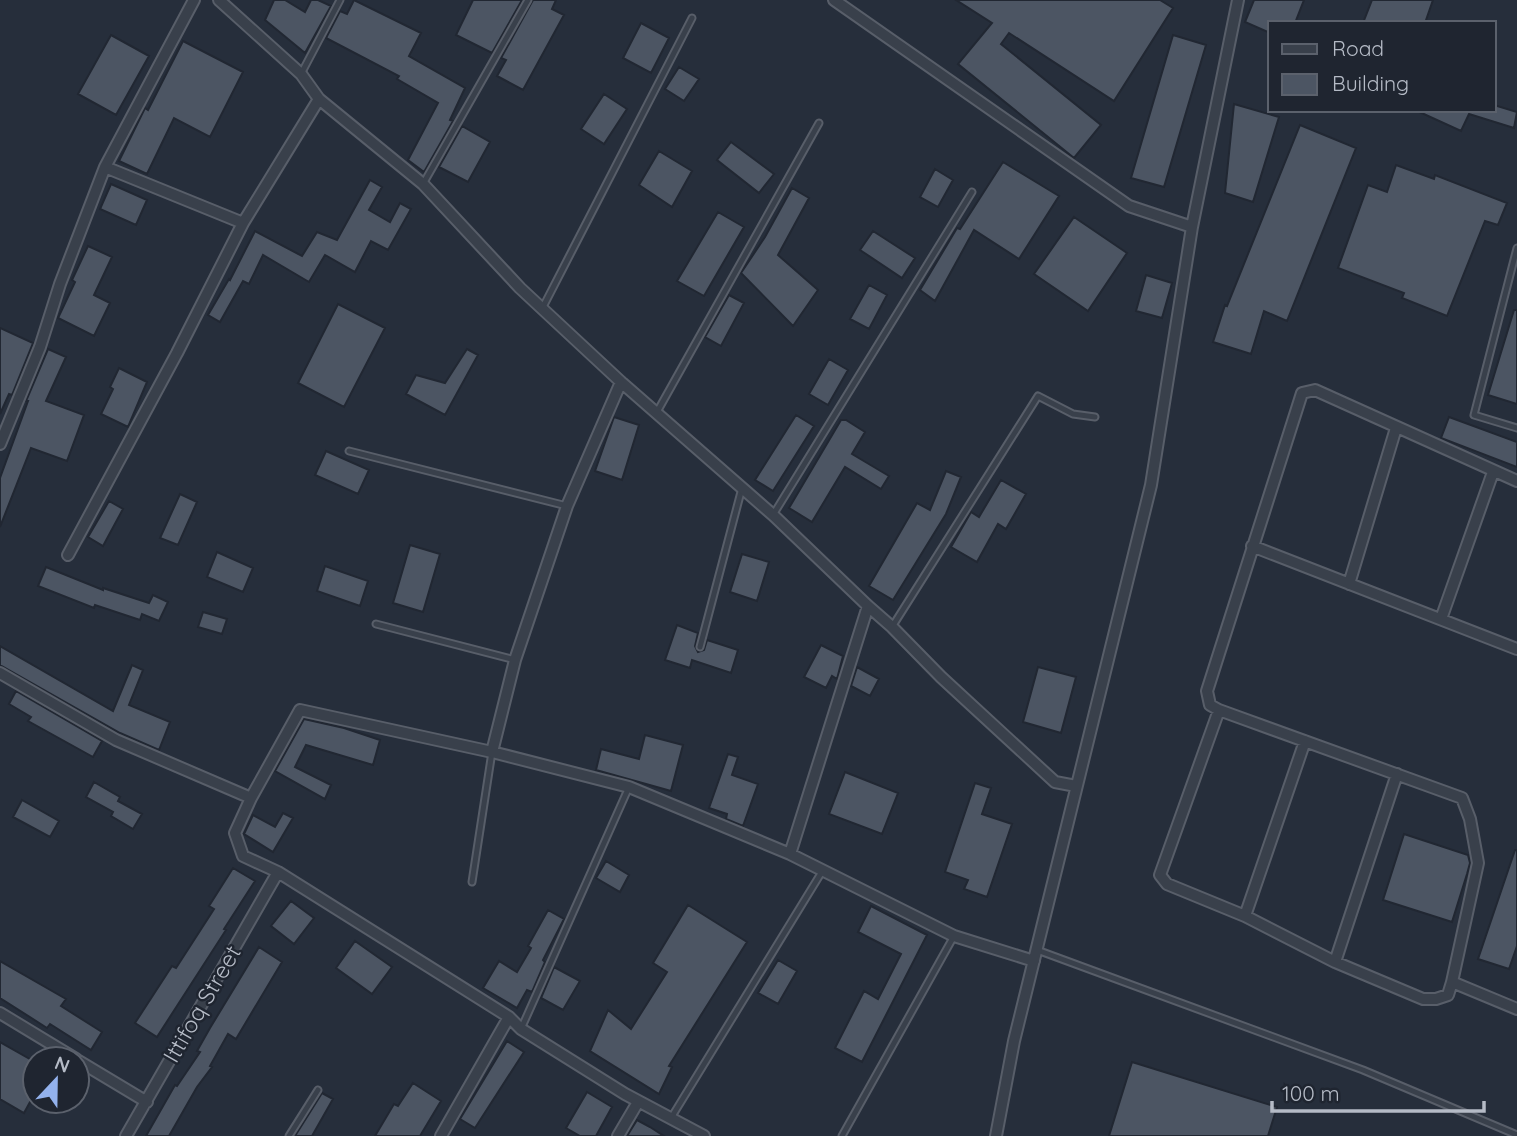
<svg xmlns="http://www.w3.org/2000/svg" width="1517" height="1136" font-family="Quicksand,sans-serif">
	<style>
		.building { fill: #4c5563; stroke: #212732; stroke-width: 2 }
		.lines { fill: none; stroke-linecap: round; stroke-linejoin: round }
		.service-casing { stroke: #585e69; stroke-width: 9 }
		.minor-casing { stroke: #585e69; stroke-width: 14 }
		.service { stroke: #39404b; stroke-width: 5 }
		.minor { stroke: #39404b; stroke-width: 10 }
		.labels { text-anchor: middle; stroke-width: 5; stroke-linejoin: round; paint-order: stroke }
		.street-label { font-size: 23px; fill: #b5bbc6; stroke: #1f2530 }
	</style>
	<rect width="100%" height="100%" fill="#262e3b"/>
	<path class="building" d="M274,0H285L305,12L311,0H318L331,6L305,53L265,20Z
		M354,0L421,33L409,56L465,88L450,120L453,121L424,172L408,160L438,103L397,79L399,76L326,38L340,11L347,14Z
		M473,0H522L492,53L456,35Z
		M533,0H556L552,9L564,15L523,90L497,76L506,60L501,58Z
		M956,0H1160L1173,8L1114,101L1009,33L1001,44L1101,125L1074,158L958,64L992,23Z
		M1254,0H1304L1295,23H1270V33L1245,22Z
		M1372,0H1433L1425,23H1363Z
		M641,23L669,38L651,73L623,58Z
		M111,35L149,56L116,115L78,94Z
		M1173,35L1206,45L1164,187L1131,178Z
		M183,41L243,72L210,137L174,118L147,174L119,161L145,108L148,110Z
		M679,67L699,79L684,101L665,89Z
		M604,94L627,109L604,144L581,129Z
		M1234,104L1279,117L1253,202L1225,193Z
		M1494,105L1517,112L1514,128L1469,114L1461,131L1415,110H1494Z
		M1300,125L1356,148L1287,321L1264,311L1251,354L1213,342L1225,305L1227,306Z
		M462,126L490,142L468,182L439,167Z
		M731,142L774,174L759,193L717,160Z
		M659,151L692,171L672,207L639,185Z
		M1003,162L1059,196L1019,259L974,230L935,301L920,290L957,228L960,229Z
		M1396,165L1434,179L1435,175L1507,203L1498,225L1485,221L1447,316L1402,298L1404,293L1338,268L1368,185L1387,192Z
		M935,169L953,180L938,207L920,197Z
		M370,180L382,187L369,210L390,222L400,203L411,209L388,250L371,241L355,272L325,255L309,282L263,255L249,284L243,281L220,322L208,315L229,279L230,280L255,231L302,256L317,232L337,240Z
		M111,184L147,200L136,225L100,209Z
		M792,188L809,198L778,255L818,290L793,326L741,273L765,237Z
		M718,212L744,227L704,296L677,281Z
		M1074,217L1127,253L1088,311L1034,274Z
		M873,231L915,258L902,278L860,250Z
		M88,246L112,257L94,295L110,303L94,336L58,318L75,282L72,280Z
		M1146,275L1172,283L1162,318L1136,311Z
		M869,285L887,295L869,329L850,319Z
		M729,295L744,303L721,346L705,337Z
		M338,304L385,328L344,407L298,383Z
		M1514,310H1517V404L1488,395Z
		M0,328L33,343L12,395L9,394L0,414Z
		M48,349L66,357L46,401L84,415L67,461L31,448L0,527V478L28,401H26Z
		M467,349L478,355L445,415L406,394L416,375L445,383Z
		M829,359L848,370L828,405L809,394Z
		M119,368L147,382L128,427L101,414L113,389L110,387Z
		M796,415L814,426L773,491L755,480Z
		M614,417L639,425L622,480L595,471Z
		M1449,417L1517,442V467L1441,438Z
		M841,420H846L865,432L852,454L889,476L881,489L845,467L812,522L789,508Z
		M326,451L369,470L358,494L315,475Z
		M946,471L961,477L946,514L893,600L869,586L917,503L930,510Z
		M1001,480L1026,494L1006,529L998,524L977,562L951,547L971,512L979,517Z
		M180,494L197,502L178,545L160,538Z
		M109,501L123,509L103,546L88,537Z
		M410,545L440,554L423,612L393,603Z
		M217,552L253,568L243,592L207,577Z
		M742,554L769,562L757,601L730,592Z
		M325,566L368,581L360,606L317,591Z
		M46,567L103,590V588L149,603L153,595L168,602L159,621L142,614L140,620L95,605L94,608L38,586Z
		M203,612L227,619L222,634L198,627Z
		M677,625L698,633L695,646L698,652L704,650L707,640L738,650L731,673L692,660L690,668L665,660Z
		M821,645L843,656L837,679L832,676L826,688L804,677Z
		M0,646L113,711L132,665L143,670L129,705L170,722L159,750L120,733L0,665Z
		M857,667L879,679L870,696L851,686Z
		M1038,667L1076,677L1061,733L1023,722Z
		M16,691L102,741L93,757L28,721L31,717L9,704Z
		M304,719L344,728L380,740L373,765L306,745L295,767L331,785L325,799L275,771Z
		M645,735L683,745L671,791L596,770L601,749L639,759Z
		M728,754L738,757L732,775L758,784L743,826L726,819L727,814L709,808Z
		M845,772L898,793L882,834L829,814Z
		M94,782L120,797L118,801L142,814L133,829L111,816L113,812L86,797Z
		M975,783L991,788L982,814L1012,824L987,897L964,889L968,880L945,872Z
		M22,800L59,821L50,837L13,817Z
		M283,813L293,818L273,852L244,834L253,815L275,827Z
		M1404,834L1468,855L1470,863L1467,874L1452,922L1383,900Z
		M1515,850H1517V946L1509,969L1478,959Z
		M606,861L629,875L620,892L596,878Z
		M233,868L255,881L224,929L226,930L157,1037L135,1023L172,966L176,968L214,909L209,906Z
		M291,901L314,918L294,944L271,926Z
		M688,905L747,942L669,1066L672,1067L659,1094L590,1051L608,1010L631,1029L667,972L653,963Z
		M871,906L927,935L862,1062L835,1048L864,991L878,999L901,954L858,932Z
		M548,910L564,919L543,960L545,962L532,992L527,990L517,1008L483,988L499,961L517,972L531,948L528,946Z
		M355,941L392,967L372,994L336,968Z
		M259,947L282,962L236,1039L228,1034L210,1066L212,1067L197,1087L169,1136H146L175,1085L177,1086L200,1052L197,1051L210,1028Z
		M778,960L797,971L778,1004L758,993Z
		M0,961L66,999L61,1006L102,1032L91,1050L50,1024L47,1028L0,998Z
		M554,967L580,981L563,1010L541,998Z
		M507,1041L524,1052L475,1128L460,1119Z
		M0,1042L35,1062V1093L24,1113L0,1099Z
		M1132,1062L1277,1107L1268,1136H1109Z
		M413,1083L441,1101L420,1136H375L394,1104L398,1106Z
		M587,1092L612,1107L596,1136H580L566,1128Z
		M322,1093L333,1099L312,1136H295Z
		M637,1120L650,1127L664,1136H627Z"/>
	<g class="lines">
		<defs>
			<path id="service" d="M301,74L340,0
				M423,184L528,0
				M1517,248L1474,415L1517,428
				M543,307L692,18
				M657,412L819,123
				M349,451L567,506
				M773,515L972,192
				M376,624L515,660
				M892,627L1038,396L1073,414L1095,417
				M700,647L742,488
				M472,882L492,752
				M1037,950L1363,1070L1517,1135
				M521,1029L629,787
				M671,1118L823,870
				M289,1136L318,1090
				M842,1136L954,936"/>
			<path id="minor" d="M219,0L301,74L319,99
				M834,0L1129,206L1192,227
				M105,167L194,0
				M0,444L40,347L60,284L105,167L243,223
				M1252,546L1517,649
				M68,555L177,353L243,223L319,99L423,184L520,288L621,382L773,515L868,606L892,627L941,677L1055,782L1076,786
				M1349,584L1396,428
				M868,606L790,854L954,936L1034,961
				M1441,619L1493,472
				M0,673L116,740L251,798L235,833L243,856L278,872L509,1017L521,1029L625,1094L704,1136
				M1219,710L1462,798L1470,819L1478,863L1452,982L1517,1009
				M492,752L629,787L790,854
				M251,798L300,710L492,752L515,660L567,506L621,382
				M1245,916L1305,741
				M1335,962L1397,774
				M1452,982L1448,995L1436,999H1423L1335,962L1245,916L1167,884L1160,875L1219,710L1210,705L1207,691L1302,393L1315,390L1517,481
				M0,1013L76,1059
				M77,1060L147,1102
				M126,1136L278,872
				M441,1136L509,1017
				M618,1136L638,1102
				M996,1136L1014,1041L1151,485L1192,227L1238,0"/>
		</defs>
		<use href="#service" class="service-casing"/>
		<use href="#minor" class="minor-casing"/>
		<use href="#service" class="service"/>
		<use href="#minor" class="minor"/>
	</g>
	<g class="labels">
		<g class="street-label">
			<text transform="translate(202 1004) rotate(-60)" y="8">Ittifoq Street</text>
		</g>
	</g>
	<rect x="1268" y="21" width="228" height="91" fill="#1f2530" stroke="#5b616c" stroke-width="2"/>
	<rect x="1282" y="44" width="35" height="10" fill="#39404b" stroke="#5b616c" stroke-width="2"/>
	<text x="1332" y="56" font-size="21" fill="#b5bbc6">Road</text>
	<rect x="1282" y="74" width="35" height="21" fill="#4c5563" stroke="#5b616c" stroke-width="2"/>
	<text x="1332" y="91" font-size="21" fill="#b5bbc6">Building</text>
	<g transform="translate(56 1080) rotate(22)"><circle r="33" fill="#1f2530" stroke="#5b616c" stroke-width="2"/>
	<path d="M0-5L12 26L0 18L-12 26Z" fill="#93b2ed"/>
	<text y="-10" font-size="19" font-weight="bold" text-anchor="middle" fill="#b5bbc6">N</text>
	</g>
	<path d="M1272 1101v10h212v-10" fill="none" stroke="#b5bbc6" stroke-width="3.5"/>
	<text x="1282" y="1101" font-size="21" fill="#b5bbc6" stroke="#1f2530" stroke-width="5" paint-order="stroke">100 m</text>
</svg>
